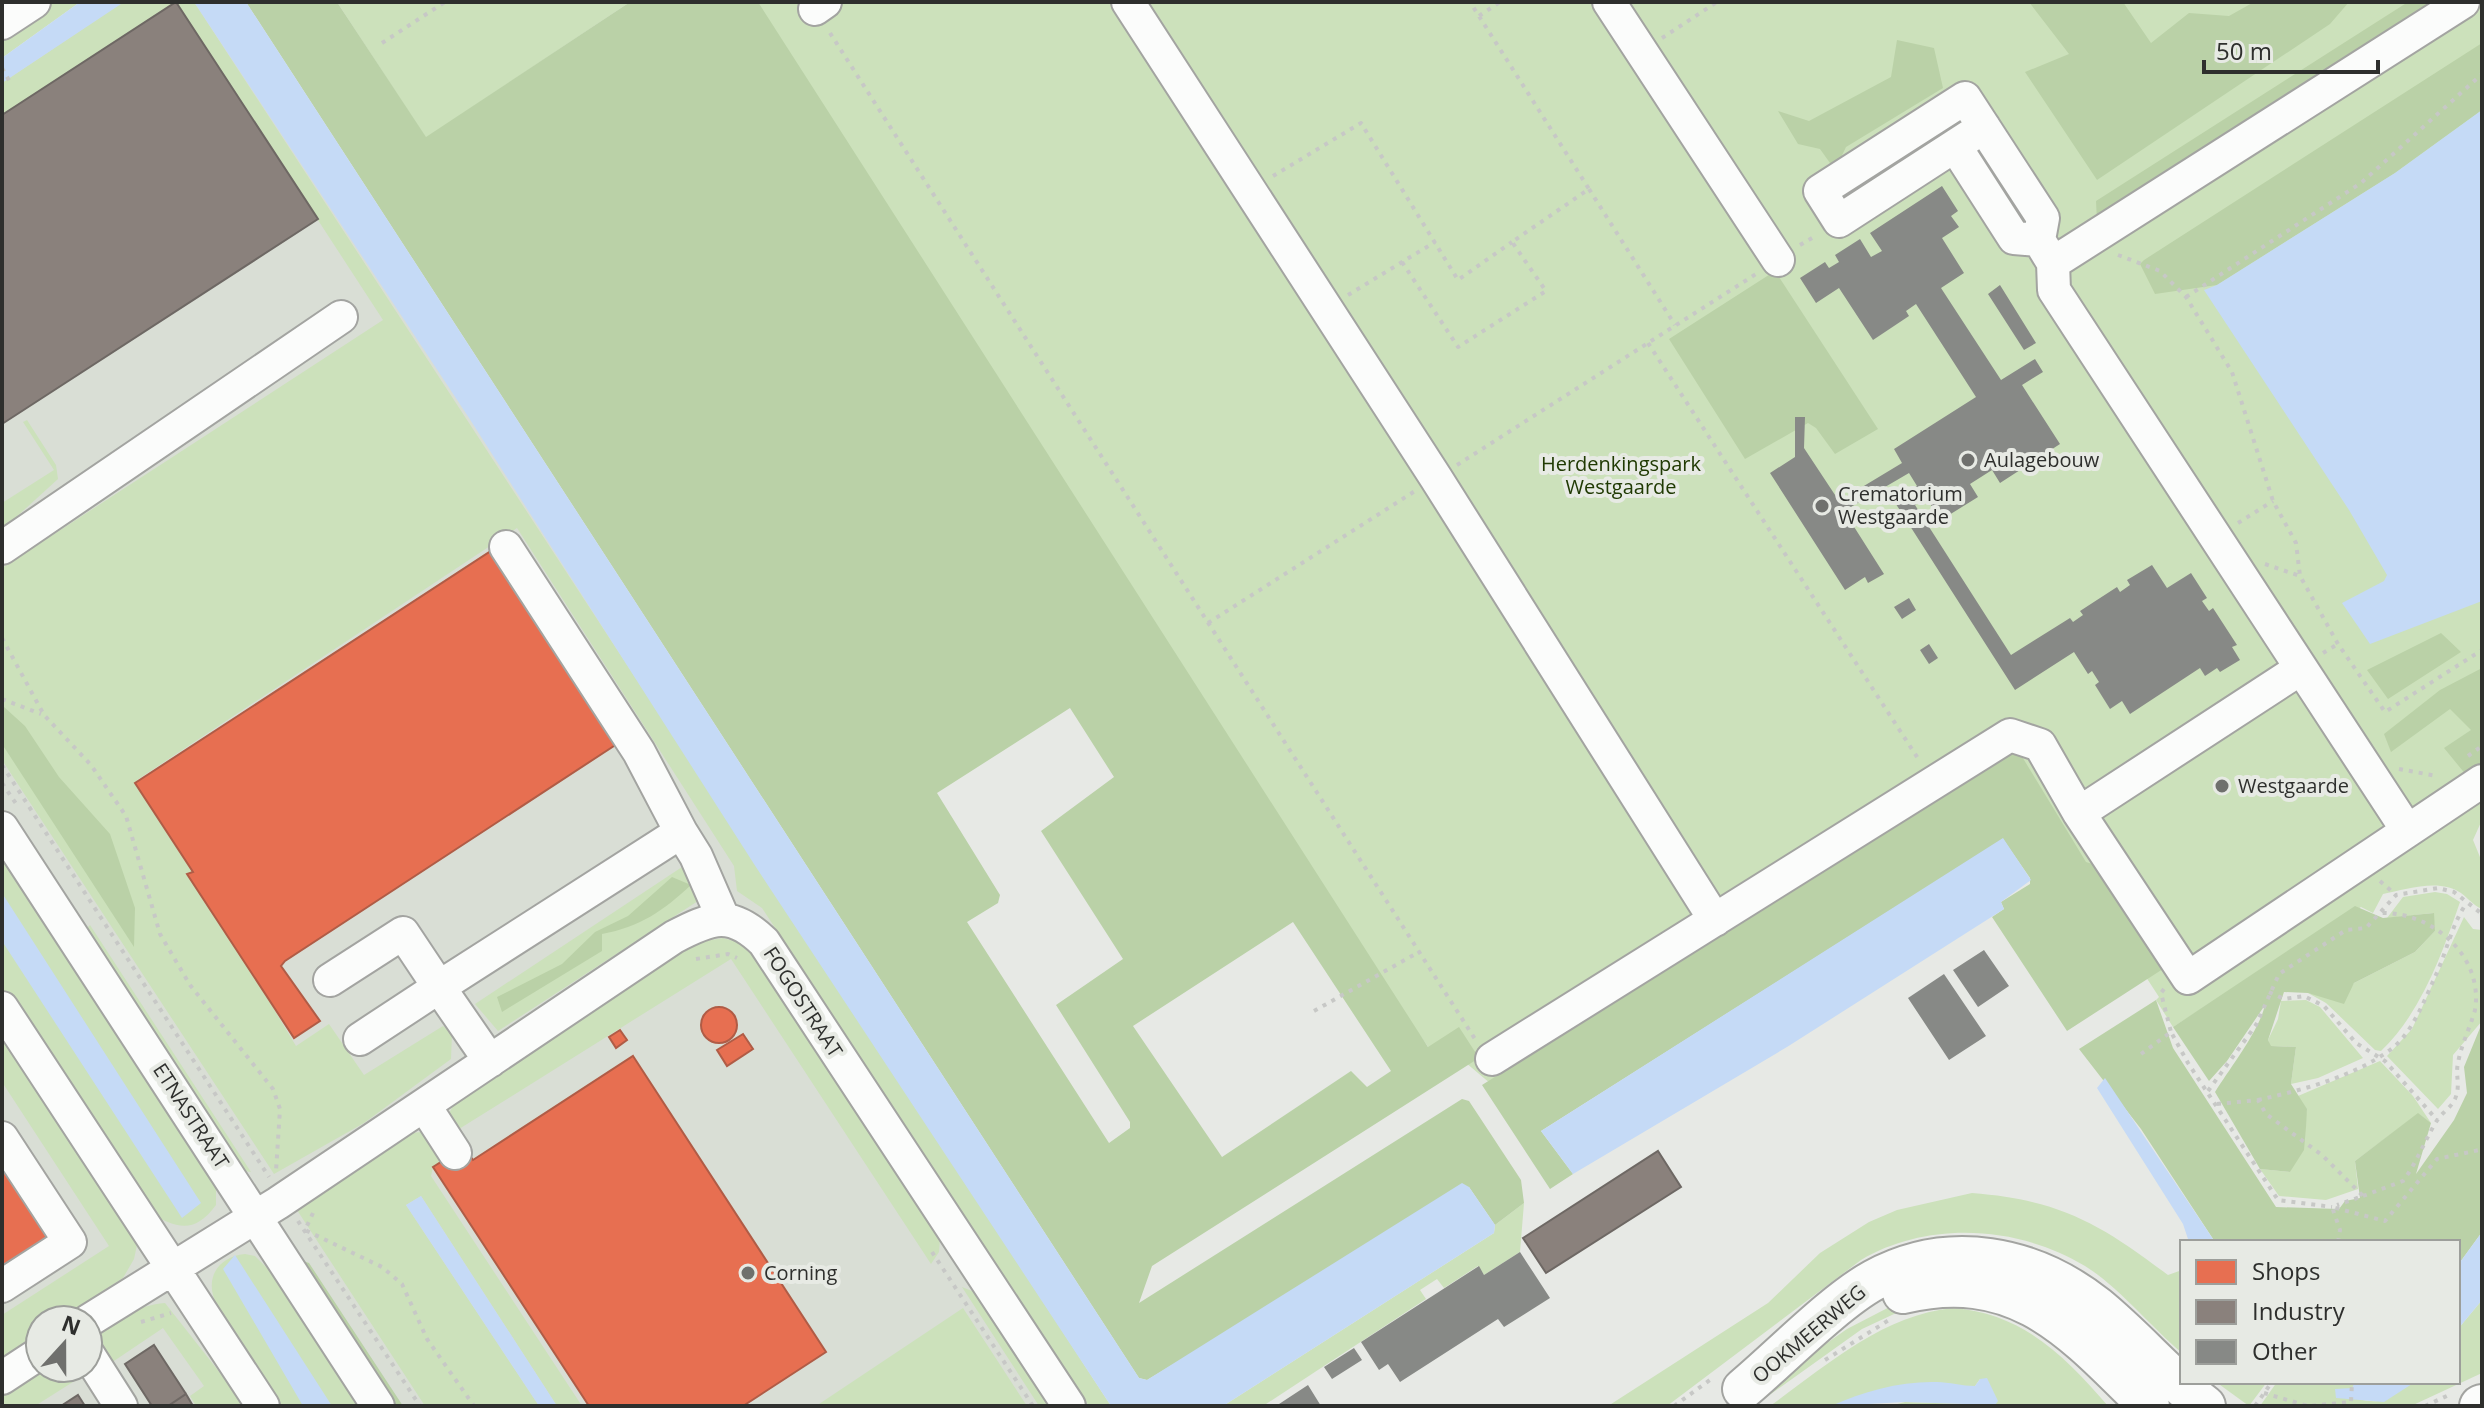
<svg xmlns="http://www.w3.org/2000/svg" width="2484" height="1408" font-family="'Open Sans',sans-serif">
	<style>
		.built { fill: #d9ded5; fill-rule: evenodd }
		.green { fill: #cce1bb }
		.forest { fill: #bad1a7; fill-rule: evenodd }
		.water { fill: #c5daf6 }
		.shops { fill: #e76f51; stroke: #b05c46; stroke-width: 2 }
		.industry { fill: #8a817c; stroke: #6e6864; stroke-width: 2 }
		.building { fill: #878986 }
		.lines { fill: none; stroke-linecap: round; stroke-linejoin: round }
		.minor-casing { stroke: #a3a4a1; stroke-width: 36 }
		.major-casing { stroke: #a3a4a1; stroke-width: 44 }
		.path { stroke: #c7c8c6; stroke-width: 4; stroke-dasharray: 4 6; stroke-linecap: butt }
		.minor { stroke: #fbfcfb; stroke-width: 32 }
		.major { stroke: #fbfcfb; stroke-width: 40 }
		.poi-dot { fill: #6f706d; stroke: #e7eae4; stroke-width: 3 }
		.labels { text-anchor: middle; stroke-width: 8; stroke-linejoin: round; paint-order: stroke }
		.poi-label { font-size: 20px; fill: #2e2f2d; stroke: #e7eae4; text-anchor: start }
		.park-label { font-size: 20px; fill: #203a03; stroke: #e7eae4 }
		.street-label { font-size: 20px; fill: #2e2f2d; stroke: #e7eae4 }
	</style>
	<rect width="100%" height="100%" fill="#e7e9e5"/>
	<path class="built" d="M111,2H220L1110,1406H2V73ZM40,1320H88V1368H40Z"/>
	<path class="green" d="M43,2H80L2,58V29Z
		M123,2H194L1111,1406H1089L762,908L737,891L734,866L517,528L137,780L296,1046L329,1024L364,1075L443,1026L452,1033L451,1059L364,1123L274,1174L2,760V568L383,320L176,2L2,115V83Z
		M337,2H630L426,138Z
		M758,2H2482V820L2473,840L2482,862V909C2473,905 2469,899 2461,893C2440,878 2406,889 2383,894L2373,913L2361,907L2173,1027L2156,1000L2159,997L2021,785L1510,1100L1440,1041L1429,1048L1399,1006L763,14Z
		M27,420L56,465L58,479L2,530V503L54,470L23,422Z
		M2,844L216,1184V1205C193,1236 176,1227 147,1212L2,991Z
		M682,867L701,899L498,1031L475,1004Z
		M2435,892L2447,894L2460,902C2442,954 2421,1013 2381,1051L2375,1050L2326,1003L2308,993L2325,996L2347,994L2354,983L2415,952L2435,931L2433,913L2387,918L2403,897Z
		M2464,917L2473,929L2482,930V1021L2453,1055L2451,1094L2438,1109L2387,1056L2412,1029Z
		M90,925L251,1172L243,1171L118,991L87,928Z
		M723,938L741,943L757,960L940,1239L939,1252L931,1264L731,959L451,1134L447,1118L457,1097L688,944Z
		M2306,1000L2320,1007L2363,1058L2318,1078L2291,1084L2296,1047L2270,1046L2268,1040L2278,1019L2281,1001Z
		M2,1021L140,1231L134,1259L123,1278L58,1320H40V1332L2,1357V1315L109,1246L2,1082Z
		M2380,1061L2413,1096L2431,1123L2418,1114L2355,1161L2358,1189L2326,1200L2279,1196L2260,1169L2290,1172L2307,1110L2298,1096Z
		M421,1132L436,1139L448,1157L433,1167L431,1176L582,1406H557L421,1196L406,1205L539,1406H425L297,1210L305,1199L402,1134Z
		M1972,1193C2060,1200 2099,1223 2168,1275L2182,1270V1353C2151,1327 2119,1287 2085,1266C2019,1226 1929,1220 1861,1260L1667,1406H1608L1768,1303L1820,1253L1869,1222L1897,1210Z
		M1524,1203L1520,1252L1484,1275L1478,1266L1444,1288L1437,1279L1420,1290L1426,1299L1263,1406H1223L1494,1233L1495,1225Z
		M245,1254L255,1256L268,1269L277,1263L369,1406H274L212,1311L218,1307C203,1281 216,1257 245,1254Z
		M962,1287L977,1293L1050,1406H1039Z
		M1903,1300L2020,1305L2134,1406H2119L2079,1360L2002,1307H1909L1862,1329L1754,1406H1737L1847,1329Z
		M2482,1300V1373L2411,1406H2260L2277,1382H2355V1398C2388,1408 2387,1393 2413,1383C2425,1378 2445,1382 2458,1382V1329Z
		M165,1303L246,1406H196L190,1396L204,1386L163,1328L105,1367L96,1343C106,1319 140,1305 165,1303Z
		M963,1308L1027,1406H816Z
		M1953,1308C2022,1313 2065,1356 2108,1406H1890L1905,1402L1995,1405L1980,1379L1975,1386L1831,1406H1770C1826,1366 1882,1315 1953,1308Z
		M43,1368H80L84,1375L35,1406H2V1395Z
		M2216,1382H2267L2249,1406Z"/>
	<path class="forest" d="M246,2H337L426,137L630,2H758L1428,1047L1459,1027L1479,1058L1152,1266L1139,1303L1462,1099L1469,1101L1521,1180L1524,1203L1495,1225L1469,1187L1147,1380L1139,1378ZM1070,708L1114,777L1041,831L1123,959L1056,1005L1130,1122V1128L1109,1143L967,922L998,903L1000,895L937,793ZM1293,922L1391,1071L1367,1087L1351,1071L1222,1157L1133,1026Z
		M2029,2H2123L2151,43L2189,13L2229,16L2254,2H2349L2330,24L2097,180L2025,72L2069,54Z
		M2408,2H2442L2097,221L2096,201Z
		M1897,40L1934,48L1943,88L1846,147L1835,170L1820,149L1798,144L1778,111L1809,121L1891,77Z
		M2482,43V110L2395,173L2217,285L2155,294L2140,264L2144,260Z
		M1775,271L1878,429L1835,454L1816,428L1808,423L1745,459L1669,339Z
		M2441,633L2461,652L2388,699L2367,670Z
		M2482,668V766L2467,776L2444,748L2471,730L2450,709L2391,752L2384,734L2440,690Z
		M4,707L25,726L59,777L110,834L135,908L134,947L2,744Z
		M2018,750L2086,862L2105,868L2166,967L2067,1031L1992,917L2004,909L2001,902L2030,884V878L2003,839L1541,1131L1573,1174L1550,1189L1482,1085Z
		M672,877L691,885C663,911 640,927 602,934V951L502,1012L497,997L562,964L595,932L628,916Z
		M2355,906L2383,918L2434,913L2435,931L2415,952L2354,983L2344,1004L2308,993L2284,992L2268,1040L2271,1046L2296,1047L2291,1084L2307,1109L2306,1127L2304,1150L2290,1172L2260,1169L2215,1092C2230,1068 2259,1031 2265,1005L2227,1061L2209,1081L2173,1027Z
		M2156,1000L2173,1048L2276,1207L2339,1209L2345,1201L2360,1198L2355,1161L2418,1113L2431,1123L2416,1174L2454,1120L2467,1093L2464,1067L2482,1023V1232L2458,1265V1242H2215L2141,1129L2079,1049Z
		M303,1261L309,1263L403,1406H390Z"/>
	<path class="water" d="M80,2H124L2,83V58Z
		M194,2H246L1139,1378L1147,1380L1462,1183L1469,1187L1495,1225L1494,1233L1223,1406H1111L754,864L469,418Z
		M2482,110V601L2370,644L2342,603L2384,581L2387,575L2349,510L2204,290L2217,285L2395,173Z
		M2003,838L2031,880L2001,902L2004,909L1787,1047L1573,1174L1541,1131Z
		M2,893L201,1203L182,1218L2,941Z
		M2105,1078L2215,1242H2189L2183,1224L2097,1088Z
		M421,1196L557,1406H539L406,1205Z
		M2482,1232V1300L2458,1329V1265Z
		M235,1255L332,1406H303L223,1269Z
		M1987,1378L1998,1401L1995,1405L1905,1402L1831,1406C1864,1391 1901,1381 1937,1382C1949,1382 1962,1386 1975,1386L1980,1379Z
		M2355,1382H2415L2384,1402L2336,1398L2335,1389L2352,1388Z"/>
	<path class="shops" d="M494,549L620,742L285,961L281,966L320,1021L294,1038L187,874L193,872L135,783Z
		M701 1025a18 18 0 1 1 36 0a18 18 0 1 1-36 0Z
		M620,1030L627,1040L616,1048L609,1037Z
		M743,1034L753,1049L727,1066L717,1050Z
		M633,1056L826,1352L743,1406H589L433,1167L464,1147L473,1160Z
		M2,1154L56,1235L2,1270Z"/>
	<path class="industry" d="M176,2L318,219L2,424V115Z
		M1658,1151L1681,1187L1546,1273L1523,1238Z
		M154,1345L186,1394L168,1406H152L125,1364Z
		M186,1394L193,1406H168Z
		M78,1395L85,1406H61Z"/>
	<path class="building" d="M1942,186L1958,211L1951,216L1959,227L1942,238L1964,273L1941,288L2001,380L2035,359L2043,372L2022,385L2060,444L2000,483L1992,470L1970,484L1978,497L1941,520L1926,498L1915,505L2011,655L2070,618L2073,622L2083,615L2080,611L2117,587L2120,592L2130,585L2127,580L2152,565L2167,588L2191,573L2207,598L2202,601L2209,611L2213,608L2237,645L2232,647L2240,660L2220,672L2217,668L2205,676L2200,668L2130,714L2122,701L2110,709L2095,685L2099,682L2092,671L2088,674L2074,652L2015,690L1894,501L1917,486L1909,473L1844,511L1884,574L1868,583L1865,577L1845,590L1770,473L1795,457V417H1805L1804,448L1839,501L1902,463L1894,449L1976,397L1916,304L1906,311L1909,316L1873,340L1839,288L1816,303L1800,278L1825,262L1829,268L1839,262L1835,255L1860,239L1871,257L1882,251L1870,233Z
		M2000,285L2036,343L2024,350L1988,294Z
		M1909,598L1916,610L1902,619L1894,607Z
		M1929,644L1938,658L1929,664L1920,650Z
		M1984,950L2009,986L1978,1007L1953,970Z
		M1944,974L1986,1036L1949,1060L1908,998Z
		M1520,1252L1550,1298L1504,1327L1498,1319L1400,1382L1388,1364L1379,1370L1361,1342L1479,1266L1484,1275Z
		M1354,1348L1362,1360L1332,1379L1324,1367Z
		M1308,1385L1321,1406H1276Z"/>
	<g class="lines">
		<defs>
			<path id="minor" d="M1128,2L1436,478L1715,920
				M1609,2L1778,260
				M815,9L825,2
				M2,23L34,2
				M1984,127L1839,221L1820,191L1965,98L2043,218L2039,240
				M1955,146L2014,238L2039,240L2053,263L2054,290L2407,830
				M2053,263L2463,2
				M506,547L639,752L681,832
				M2,548L341,317
				M2079,813L2300,669
				M2,828L378,1406
				M330,980L403,933L439,987L360,1039
				M2,1008L263,1406
				M1492,1059L2010,735L2040,745L2079,813L2188,978L2482,781
				M490,1061L439,987L681,832L696,856L723,918
				M424,1105L455,1153
				M2,1138L70,1242L2,1286
				M88,1321L278,1203L674,937C712,917 731,910 764,942L1069,1406
				M88,1354L121,1406
				M2,1378L40,1353"/>
			<path id="major" d="M1903,1293C2019,1266 2073,1331 2149,1406
				M1743,1389C1780,1358 1834,1302 1874,1280C1949,1239 2033,1256 2097,1307C2135,1338 2167,1376 2205,1406
				M2480,1406L2482,1405"/>
		</defs>
		<use href="#minor" class="minor-casing"/>
		<use href="#major" class="major-casing"/>
		<path class="path" d="M1479,16L1500,2
			M830,33L1475,1039
			M1662,38L1717,2
			M382,43L445,2
			M2,68L10,82
			M1273,176L1361,123L1458,280L1512,242
			M1589,189L1675,325
			M1800,245L1817,235
			M2118,255L2160,271L2186,297L2232,372L2273,501L2296,543L2300,576L2338,644L2385,712L2482,650
			M1402,262L1458,347L1546,291L1512,242L1589,189L1470,2
			M1348,295L1435,242
			M2186,297L2361,183L2482,74
			M1648,343L1919,760
			M1457,465L1756,274
			M2238,523L2273,501
			M2265,564L2300,576
			M1208,623L1415,491
			M2,638L44,715L91,765L126,816L160,934L190,985L273,1089L280,1109L276,1171
			M2323,653L2338,644
			M2,699L41,714
			M2468,756L2482,746
			M2,765L269,1177
			M2399,769L2437,776
			M2,783L17,805
			M2380,881L2396,895
			M696,959L728,954L737,958
			M2164,989L2161,993L2171,1032
			M2269,992L2284,999L2304,996L2324,1006L2356,1043L2385,1061L2437,1120
			M1314,1011L1419,952
			M2141,1054L2171,1032L2188,1063L2278,1200L2332,1207
			M2208,1091L2256,1025L2279,974L2346,930L2366,928L2396,895L2438,888L2454,892L2482,914
			M2258,1100C2302,1090 2353,1077 2390,1050C2412,1034 2424,1001 2435,977C2446,954 2452,924 2466,904
			M2217,1104L2258,1100L2266,1114L2322,1155L2363,1196L2337,1205
			M2363,1196L2403,1181C2417,1162 2424,1142 2436,1122C2441,1113 2451,1108 2455,1099C2461,1085 2455,1076 2458,1063C2461,1045 2470,1028 2475,1010C2484,955 2431,912 2382,913
			M313,1213L305,1230L382,1267L402,1284L427,1339L474,1406
			M298,1221L420,1406
			M2338,1242L2340,1230L2332,1207L2385,1221L2437,1159L2479,1150L2482,1145
			M932,1252L1033,1406
			M141,1322L171,1313
			M1825,1360L1889,1320
			M2264,1393L2308,1406L2351,1402L2352,1382
			M1674,1406L1714,1377
			M2255,1406L2272,1382
			M2425,1406L2451,1394"/>
		<use href="#minor" class="minor"/>
		<use href="#major" class="major"/>
	</g>
	<g class="poi-dot">
		<circle cx="1968" cy="460" r="8"/>
		<circle cx="1822" cy="506" r="8"/>
		<circle cx="2222" cy="786" r="8"/>
		<circle cx="748" cy="1273" r="8"/>
	</g>
	<g class="labels">
		<g class="poi-label">
			<text x="1984" y="467">Aulagebouw</text>
			<text x="1838" y="501">Crematorium<tspan x="1838" dy="23">Westgaarde</tspan></text>
			<text x="2238" y="793">Westgaarde</text>
			<text x="764" y="1280">Corning</text>
		</g>
		<g class="park-label">
			<text x="1621" y="471">Herdenkingspark<tspan x="1621" dy="23">Westgaarde</tspan></text>
		</g>
		<g class="street-label">
			<text transform="translate(803 1002) rotate(57)" y="7">FOGOSTRAAT</text>
			<text transform="translate(191 1116) rotate(57)" y="7">ETNASTRAAT</text>
			<text transform="translate(1809 1334) rotate(-40)" y="7">OOKMEERWEG</text>
		</g>
	</g>
	<rect width="2484" height="1408" fill="none" stroke="#2e2f2d" stroke-width="8"/>
	<rect x="2180" y="1240" width="280" height="144" fill="#e7eae4" stroke="#9d9f9b" stroke-width="2"/>
	<rect x="2196" y="1260" width="40" height="24" fill="#e76f51" stroke="#9d9f9b" stroke-width="2"/>
	<text x="2252" y="1280" font-size="24" fill="#2e2f2d">Shops</text>
	<rect x="2196" y="1300" width="40" height="24" fill="#8a817c" stroke="#9d9f9b" stroke-width="2"/>
	<text x="2252" y="1320" font-size="24" fill="#2e2f2d">Industry</text>
	<rect x="2196" y="1340" width="40" height="24" fill="#878986" stroke="#9d9f9b" stroke-width="2"/>
	<text x="2252" y="1360" font-size="24" fill="#2e2f2d">Other</text>
	<g transform="translate(64 1344) rotate(21)"><circle r="38" fill="#e7eae4" stroke="#9d9f9b" stroke-width="2"/>
	<path d="M0-6L14 30L0 20L-14 30Z" fill="#6f706d"/>
	<text y="-12" font-size="22" font-weight="bold" text-anchor="middle" fill="#2e2f2d">N</text>
	</g>
	<path d="M2204 60v12h174v-12" fill="none" stroke="#2e2f2d" stroke-width="4"/>
	<text x="2216" y="60" font-size="24" fill="#2e2f2d" stroke="#e7eae4" stroke-width="6" paint-order="stroke">50 m</text>
</svg>
